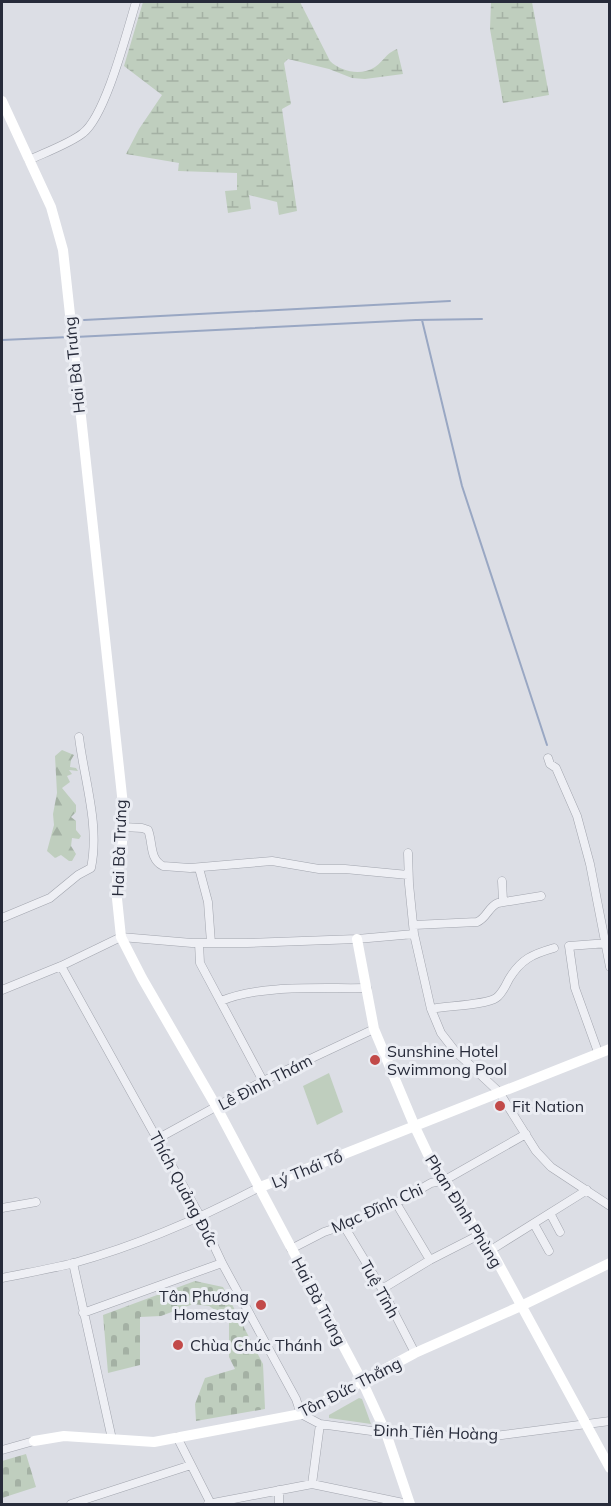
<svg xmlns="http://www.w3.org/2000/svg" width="611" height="1506" font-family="Mulish,sans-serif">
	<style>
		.green { fill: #bfcebe }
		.forest { fill: url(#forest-firs) }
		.wetland { fill: url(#wetland-marsh) }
		.cemetery { fill: url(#cemetery-stones) }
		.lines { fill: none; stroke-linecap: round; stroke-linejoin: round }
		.stream { stroke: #99a7c3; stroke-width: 2 }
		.street-casing { stroke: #a2a5ae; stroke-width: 9 }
		.street { stroke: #eeeff4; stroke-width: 8 }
		.secondary { stroke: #fff; stroke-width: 10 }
		.poi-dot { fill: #c24a49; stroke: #ebedf3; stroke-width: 2 }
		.labels { text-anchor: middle; stroke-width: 6; stroke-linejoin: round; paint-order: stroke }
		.street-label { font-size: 16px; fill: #272b3a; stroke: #ebedf3 }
		.poi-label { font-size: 16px; fill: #272b3a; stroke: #ebedf3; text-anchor: start }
	</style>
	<defs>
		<pattern id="forest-firs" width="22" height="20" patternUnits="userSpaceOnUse" patternTransform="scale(1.5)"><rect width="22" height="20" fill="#bfcebe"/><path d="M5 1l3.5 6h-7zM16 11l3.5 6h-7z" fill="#a4b1a4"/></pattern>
		<pattern id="wetland-marsh" width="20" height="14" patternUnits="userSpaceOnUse" patternTransform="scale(1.5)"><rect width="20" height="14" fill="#bfcebe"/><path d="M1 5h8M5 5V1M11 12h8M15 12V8" fill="none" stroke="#a4b1a4"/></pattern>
		<pattern id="cemetery-stones" width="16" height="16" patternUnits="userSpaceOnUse" patternTransform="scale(1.5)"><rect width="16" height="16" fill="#bfcebe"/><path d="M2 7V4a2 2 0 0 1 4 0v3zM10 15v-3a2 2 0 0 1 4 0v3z" fill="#a4b1a4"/></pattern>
	</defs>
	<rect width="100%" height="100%" fill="#dcdee5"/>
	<path class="green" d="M329,1073L343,1112L317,1125L303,1086Z
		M359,1398L362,1399L371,1424L329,1418V1415Z"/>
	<path class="forest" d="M62,750L74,755L71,760L70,767L76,768L78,771L69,770L72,774L67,776L70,782L62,788L76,805V812L71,817L76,821V830L81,836L79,839L72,838L71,846L76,854L72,861H69L61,855L55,858L47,851L54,825L53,814L57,793L55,756Z"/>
	<path class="wetland" d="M143,2H300L330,61C341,72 362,76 375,67C384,61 385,54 397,49L403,74L365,79L352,78L329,69L288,59L284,63L291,104L282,109L297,211L279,215L277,202L249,195L251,209L228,213L225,191L237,190V173L178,171L179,163L126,154L139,129L162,95L124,66Z
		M491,2H532L549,95L503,103L490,29Z"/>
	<path class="cemetery" d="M195,1281L223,1287L263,1364L265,1409L196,1421L195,1404L205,1378L235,1369L229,1357V1319L209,1306L193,1304L161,1316L140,1317V1365L108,1373L103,1315Z
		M26,1454L36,1487L2,1498V1461Z"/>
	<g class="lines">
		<path class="stream" d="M84,320L450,301
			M422,320L462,486L547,745
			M75,337L416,320L482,319
			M2,340L69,337"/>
		<defs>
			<path id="street" d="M29,160C44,153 71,143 83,133C106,115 127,31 136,2
				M548,758L550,764L556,768L577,816L590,864L610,967
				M123,827L142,828L148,830C153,842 149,859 163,866L190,868L272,861L319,869H345L408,875
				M408,853L409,884L414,934L431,1009L441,1033L455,1051L499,1092L536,1151L551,1167L610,1206
				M199,868L208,902L211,943
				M502,881L503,901
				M2,918L50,898L78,875L91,868C100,825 84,779 79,737
				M414,925L477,922C487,918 488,907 498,903L541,896
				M199,943L200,963L263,1081
				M61,966L201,1218L222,1263L296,1399L301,1414L320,1424L386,1433L487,1437L610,1421
				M2,990L61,966L121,937L192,943H247L357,939L414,934
				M221,1001C261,984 324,989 367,988
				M431,1009C445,1006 486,1005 496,998C502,994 506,985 509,979C521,959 533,954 554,948
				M598,1052L575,988L569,946L608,943
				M157,1139L263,1081L374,1029
				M396,1203L430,1260
				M2,1208L36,1202
				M550,1213L560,1232
				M534,1224L549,1251
				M344,1226L382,1289L415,1353
				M291,1249L324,1232L348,1224L396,1203L431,1183L445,1180L526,1134
				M491,1250L587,1190
				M73,1263L112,1439
				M2,1278C26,1273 50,1269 74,1263C139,1245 199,1219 258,1188
				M382,1289L430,1260L479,1235
				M83,1313L222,1263
				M177,1437L211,1504
				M2,1450L34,1441
				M312,1484L320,1424
				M279,1490V1504
				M71,1504L191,1465
				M208,1504L312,1484L408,1504"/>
		</defs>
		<use href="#street" class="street-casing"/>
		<use href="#street" class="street"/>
		<path class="secondary" d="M2,101L51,207L63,250L123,805L122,842L116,889L121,937L142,978L216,1106L362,1381L386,1433L410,1504
			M357,939L374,1029L415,1127L433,1165L445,1180L479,1235L491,1250L610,1468
			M258,1188L610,1049
			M34,1441L64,1436L154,1442L301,1414L415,1353L521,1306L610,1263"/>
	</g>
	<g class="poi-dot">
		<circle cx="375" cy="1060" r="6"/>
		<circle cx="500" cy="1106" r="6"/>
		<circle cx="261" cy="1305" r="6"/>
		<circle cx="178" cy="1345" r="6"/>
	</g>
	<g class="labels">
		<g class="street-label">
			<text transform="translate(74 365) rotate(-96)" y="6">Hai Bà Trưng</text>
			<text transform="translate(119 848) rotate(-88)" y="6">Hai Bà Trưng</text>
			<text transform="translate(265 1082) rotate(-27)" y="6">Lê Đình Thám</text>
			<text transform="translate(307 1169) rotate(-22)" y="6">Lý Thái Tổ</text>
			<text transform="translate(184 1189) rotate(62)" y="6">Thích Quảng Đức</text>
			<text transform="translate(377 1208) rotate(-24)" y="6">Mạc Đĩnh Chi</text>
			<text transform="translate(464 1211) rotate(58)" y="6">Phan Đình Phùng</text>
			<text transform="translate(380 1289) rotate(61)" y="6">Tuệ Tĩnh</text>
			<text transform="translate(319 1301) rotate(62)" y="6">Hai Bà Trưng</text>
			<text transform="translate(350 1387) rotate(-27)" y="6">Tôn Đức Thắng</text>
			<text transform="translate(436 1432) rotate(2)" y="6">Đinh Tiên Hoàng</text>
		</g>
		<g class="poi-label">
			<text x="387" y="1057">Sunshine Hotel<tspan x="387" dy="18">Swimmong Pool</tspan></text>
			<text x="512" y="1112">Fit Nation</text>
			<text x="249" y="1302" text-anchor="end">Tân Phương<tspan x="249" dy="18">Homestay</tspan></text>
			<text x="190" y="1351">Chùa Chúc Thánh</text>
		</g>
	</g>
	<rect width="611" height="1506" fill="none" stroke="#272b3a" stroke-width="6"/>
</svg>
